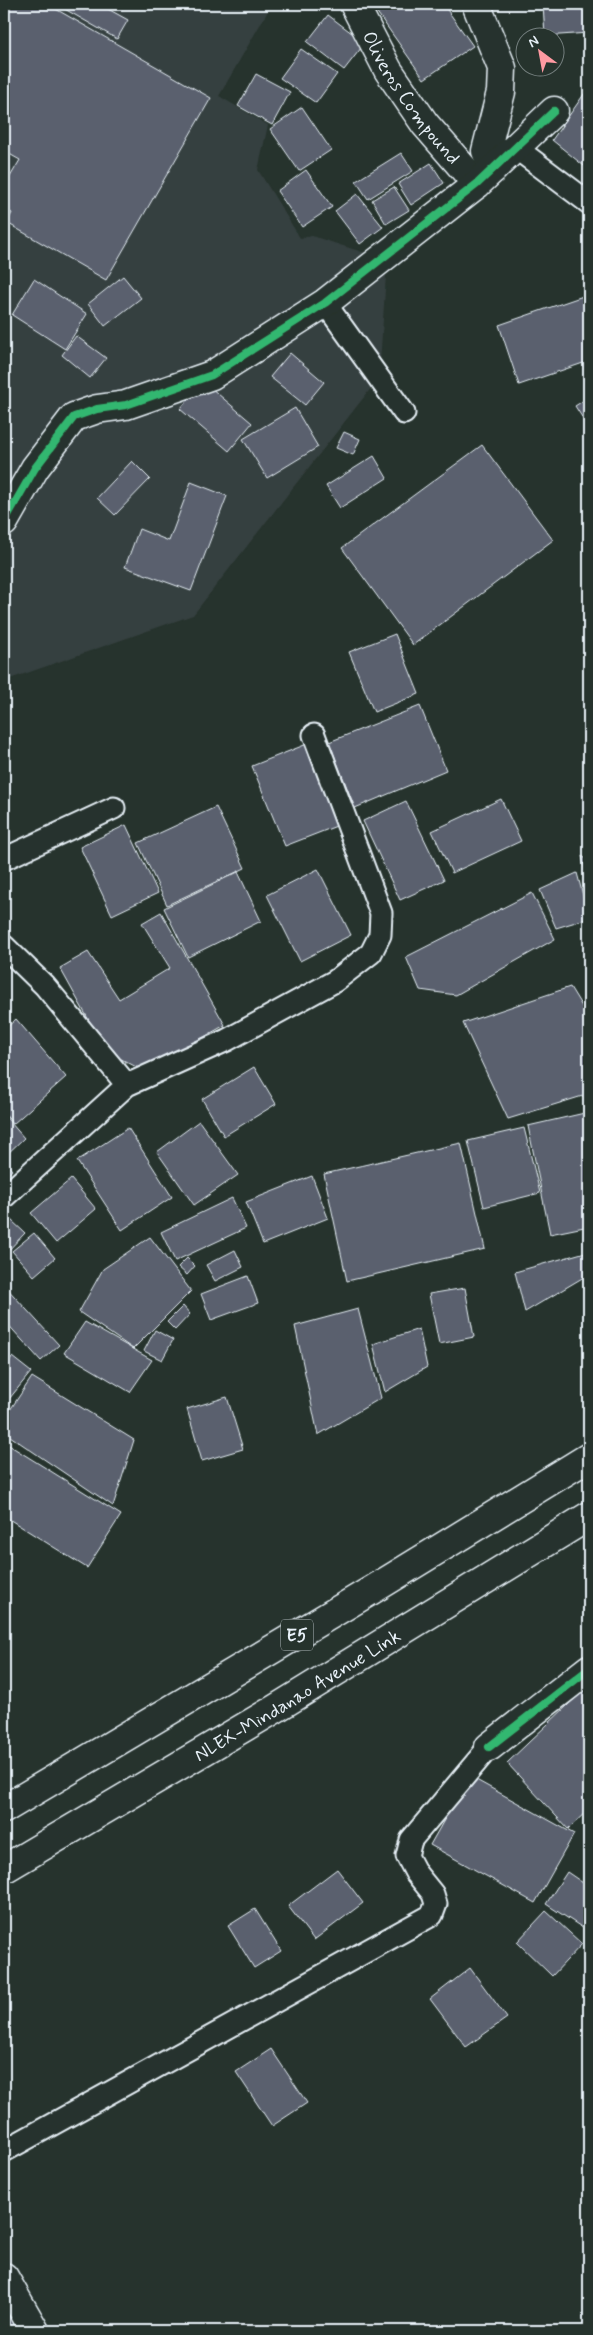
<svg xmlns="http://www.w3.org/2000/svg" width="593" height="2335" font-family="Mynerve,sans-serif">
	<style>
		.built { fill: #364040 }
		.building { fill: #5a606e; stroke: #e8f1f8 }
		.lines { fill: none; stroke-linecap: round; stroke-linejoin: round }
		.lane-casing { stroke: #e8f1f8; stroke-width: 25 }
		.street-casing { stroke: #e8f1f8; stroke-width: 31 }
		.highway-casing { stroke: #e8f1f8; stroke-width: 31 }
		.lane { stroke: #26332d; stroke-width: 21 }
		.street { stroke: #26332d; stroke-width: 28 }
		.highway { stroke: #26332d; stroke-width: 28 }
		.cycleway-casing { stroke: #26332d; stroke-width: 11 }
		.cycleway { stroke: #33b770; stroke-width: 8 }
		.labels { text-anchor: middle; stroke-width: 4; stroke-linejoin: round; paint-order: stroke }
		.shield { fill: #26332d; stroke: #aeb8bb; stroke-width: 1 }
		.shield-label { font-size: 18px; font-weight: bold; fill: #e8f1f8 }
		.street-label { font-size: 19px; fill: #e8f1f8; stroke: #26332d }
	</style>
	<rect width="100%" height="100%" fill="#26332d"/>
	<filter id="ink" filterUnits="userSpaceOnUse"><feTurbulence type="fractalNoise" baseFrequency=".02" numOctaves="2"/><feDisplacementMap in="SourceGraphic" scale="10" xChannelSelector="R" yChannelSelector="G"/><feConvolveMatrix kernelMatrix="1 2 1 2 8 2 1 2 1" color-interpolation-filters="sRGB"/></filter>
	<g filter="url(#ink)">
		<path class="built" d="M4,4H272L219,96L268,125L258,170L300,238L312,236L387,260L379,378L193,615L4,681Z"/>
		<path class="building" d="M4,4H47L211,98L106,280L7,223L12,213L4,209V187L20,160L4,151Z
			M56,4H99L128,20L117,39Z
			M387,4H443L473,46L424,79L376,11Z
			M543,4H589V33L545,36Z
			M328,15L365,43L344,70L307,42Z
			M301,49L337,74L316,103L280,78Z
			M256,74L290,92L272,125L238,106Z
			M589,87V170L552,140Z
			M302,107L331,150L299,171L270,129Z
			M401,153L413,171L368,199L356,181Z
			M431,163L444,183L411,205L398,184Z
			M306,170L332,207L302,227L277,191Z
			M394,187L409,210L386,224L372,200Z
			M357,194L383,227L360,244L335,211Z
			M123,276L141,298L105,326L88,304Z
			M34,279L87,314L65,349L12,315Z
			M589,294V361L519,385L499,325Z
			M76,336L106,358L90,378L62,355Z
			M290,353L324,382L305,405L270,377Z
			M204,382L252,423L229,451L180,409Z
			M589,397V428L575,406Z
			M295,408L318,447L267,478L243,439Z
			M344,432L360,439L353,455L336,448Z
			M482,445L553,540L413,645L342,548Z
			M374,456L387,478L340,508L326,486Z
			M132,461L150,479L115,515L97,498Z
			M191,482L227,496L191,591L125,567L139,529L169,541Z
			M395,634L419,694L374,712L349,652Z
			M420,706L446,770L355,808L329,742Z
			M307,744L339,825L285,846L252,766Z
			M501,799L521,841L452,873L432,831Z
			M406,801L444,880L400,900L363,821Z
			M216,807L245,868L167,905L138,843Z
			M126,825L158,893L112,915L80,847Z
			M582,856L589,861V888Z
			M318,869L351,935L300,961L267,895Z
			M238,872L261,921L188,957L164,908Z
			M577,873L589,918L556,928L540,890Z
			M532,893L555,939L456,995L420,990L406,957Z
			M161,912L225,1025L144,1071L106,1051L60,968L88,952L119,999L170,968L142,923Z
			M570,987L589,1018V1094L508,1119L463,1023Z
			M16,1019L66,1077L13,1124L4,1113V1030Z
			M254,1067L276,1104L224,1136L202,1099Z
			M589,1112V1226L550,1234L528,1126Z
			M4,1115L24,1138L4,1157Z
			M199,1121L238,1175L194,1205L157,1152Z
			M128,1128L172,1197L122,1230L77,1161Z
			M524,1128L540,1193L484,1207L468,1141Z
			M461,1143L485,1249L347,1281L324,1174Z
			M4,1161L12,1170L4,1179Z
			M312,1176L328,1218L263,1244L246,1202Z
			M71,1179L96,1209L56,1243L31,1213Z
			M232,1198L246,1228L175,1261L161,1232Z
			M11,1220L25,1233L4,1255V1228Z
			M34,1233L55,1258L34,1276L12,1251Z
			M150,1237L191,1291L133,1349L79,1312L103,1269Z
			M235,1250L243,1267L215,1281L206,1265Z
			M589,1251V1274L525,1312L515,1272Z
			M187,1258L195,1266L187,1275L178,1267Z
			M248,1276L258,1303L211,1320L201,1294Z
			M4,1285L59,1345L41,1361L4,1320Z
			M465,1288L474,1337L439,1344L429,1294Z
			M183,1306L190,1314L175,1330L167,1322Z
			M358,1309L381,1398L318,1435L295,1326Z
			M85,1322L152,1360L130,1392L64,1353Z
			M419,1329L427,1367L385,1392L373,1344Z
			M155,1330L173,1340L162,1360L144,1351Z
			M12,1357L31,1372L5,1404L4,1368Z
			M32,1377L134,1440L113,1506L4,1432V1419Z
			M227,1397L243,1449L202,1461L187,1409Z
			M4,1442L121,1515L87,1568L4,1516Z
			M589,1685V1809L568,1829L507,1763Z
			M469,1776L574,1834L535,1903L430,1845Z
			M337,1869L363,1903L314,1940L288,1906Z
			M567,1872L589,1887V1932L546,1904Z
			M255,1909L281,1951L254,1968L228,1926Z
			M546,1911L582,1944L552,1976L517,1942Z
			M470,1968L507,2018L466,2047L430,1999Z
			M271,2049L307,2103L272,2126L236,2072Z
			M4,2295L18,2322L4,2330Z"/>
		<g class="lines">
			<defs>
				<path id="lane" d="M516,148L589,203
					M325,303L404,413
					M4,859L114,808
					M4,946L45,986L127,1085
					M4,1197L127,1085L227,1040L335,981L371,953L380,935L381,913L314,735
					M4,2151L432,1915L436,1904L433,1894L416,1873L407,1856L411,1840L489,1747"/>
				<g id="street">
					<path id="s1" d="M354,4L388,70L425,124L477,184"/>
					<path d="M476,4L502,68L501,92L486,151L493,169"/>
					<path d="M4,522L35,468L74,417L97,409L126,405L212,375L325,303L477,184L554,111"/>
					<path d="M489,1747L589,1669"/>
					<path d="M4,2277L35,2331"/>
				</g>
				<g id="highway">
					<path d="M4,1809L372,1590L589,1457"/>
					<path id="s2" d="M4,1869L275,1709L589,1516"/>
				</g>
			</defs>
			<use href="#lane" class="lane-casing"/>
			<use href="#street" class="street-casing"/>
			<use href="#highway" class="highway-casing"/>
			<use href="#lane" class="lane"/>
			<use href="#street" class="street"/>
			<use href="#highway" class="highway"/>
			<defs>
				<path id="cycleway" d="M4,522L35,468L74,417L97,409L126,405L212,375L325,303L477,184L554,111
					M489,1747L589,1669"/>
			</defs>
			<use href="#cycleway" class="cycleway-casing"/>
			<use href="#cycleway" class="cycleway"/>
		</g>
	</g>
	<g class="labels">
		<rect class="shield" x="281" y="1619.5" width="32" height="31" rx="4"/>
		<g class="shield-label">
			<text x="297" y="1641">E5</text>
		</g>
		<g class="street-label">
			<text dy="7" stroke="none"><textPath href="#s1" startOffset="110">Oliveros Compound</textPath></text>
			<text dy="7" stroke="none"><textPath href="#s2" startOffset="341">NLEX-Mindanao Avenue Link</textPath></text>
		</g>
	</g>
	<rect width="593" height="2335" fill="none" stroke="#26332d" stroke-width="20"/>
	<rect x="10" y="10" width="573" height="2315" fill="none" stroke="#e8f1f8" stroke-width="2" filter="url(#ink)"/>
	<g transform="translate(540 52) rotate(328)"><circle r="24" fill="#26332d" stroke="#747f7e"/>
	<path d="M0-4L9 19L0 12L-9 19Z" fill="#ff9aa2"/>
	<text y="-8" font-size="14" font-weight="bold" text-anchor="middle" fill="#e8f1f8">N</text>
	</g>
</svg>
